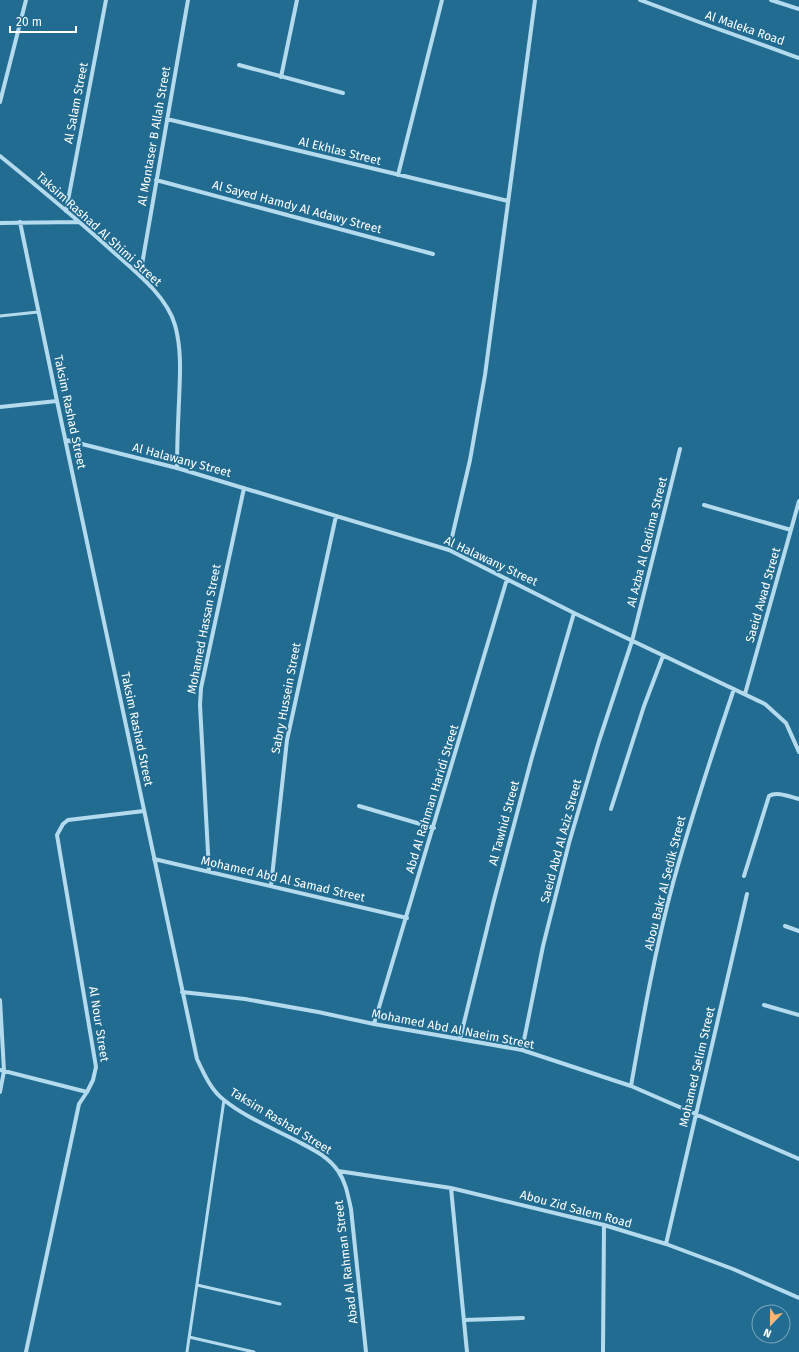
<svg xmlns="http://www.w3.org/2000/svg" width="799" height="1352" font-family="'Fira Sans',sans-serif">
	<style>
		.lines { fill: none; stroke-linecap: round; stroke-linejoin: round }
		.lane { stroke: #b4daed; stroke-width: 3 }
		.street { stroke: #b4daed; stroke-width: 4 }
		.labels { text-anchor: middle; stroke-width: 3.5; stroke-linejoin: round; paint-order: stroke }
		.street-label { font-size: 12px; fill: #fff; stroke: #226c92 }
	</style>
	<rect width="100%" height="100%" fill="#226c92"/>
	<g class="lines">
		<path class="lane" d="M0,316L38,312
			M197,1285L280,1304
			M189,1337L254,1352
			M187,1352L224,1100"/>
		<path class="street" d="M640,0L707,25L799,58
			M771,0L799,9
			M239,65L343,93
			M281,77L297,0
			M0,102L26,0
			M167,119L508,201
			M0,156C37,186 73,216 109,248C132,269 166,294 175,325C182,350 180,376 179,401C178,423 177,445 177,468
			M398,175L442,0
			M156,180L433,254
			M66,211L106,0
			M20,222L57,401L197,1059C204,1074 211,1090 224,1100C245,1117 272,1128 297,1141C312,1149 328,1156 338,1171C346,1182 348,1196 351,1209L366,1352
			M0,223L79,222
			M140,276L188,0
			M0,407L57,401
			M66,440L177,468L449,550L574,613L765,704L786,723L799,752
			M704,505L791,530
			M449,550L470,460L485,375L535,0
			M745,694L799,501
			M359,806L434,828
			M611,809L644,706L663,656
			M154,859L407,918
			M209,871L200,705L201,688L244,488
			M744,876L769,796C777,791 790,797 799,799
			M271,886L287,740L336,516
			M785,926L799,931
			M182,992L245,999L318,1012L374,1024L522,1050L631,1086L799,1159
			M0,1000L4,1071L0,1092
			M764,1005L799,1015
			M374,1024L507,579
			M460,1039L494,900L532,757L574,613
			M522,1050L543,946L569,843L599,741L632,641L680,449
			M0,1070L87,1092
			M631,1086C643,1018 655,950 673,883C691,818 712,754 734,689
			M338,1171L451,1188L604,1225L666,1244L733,1269L799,1298
			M451,1188L467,1352
			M666,1244L747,894
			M464,1320L523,1318
			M26,1352L79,1104L87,1092L93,1080L96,1067L57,835L63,824L68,820L144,811
			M603,1352L604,1225"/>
	</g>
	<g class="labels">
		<g class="street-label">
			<text transform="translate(745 28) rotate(19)" y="4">Al Maleka Road</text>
			<text transform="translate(76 103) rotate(-79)" y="4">Al Salam Street</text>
			<text transform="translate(154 136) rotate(-80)" y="4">Al Montaser B Allah Street</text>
			<text transform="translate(340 151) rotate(14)" y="4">Al Ekhlas Street</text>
			<text transform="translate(297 207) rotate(15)" y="4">Al Sayed Hamdy Al Adawy Street</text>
			<text transform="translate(99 229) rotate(42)" y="4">Taksim Rashad Al Shimi Street</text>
			<text transform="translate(70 412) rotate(78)" y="4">Taksim Rashad Street</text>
			<text transform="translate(182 460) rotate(15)" y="4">Al Halawany Street</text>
			<text transform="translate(647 542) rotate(-76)" y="4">Al Azba Al Qadima Street</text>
			<text transform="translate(491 561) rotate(25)" y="4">Al Halawany Street</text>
			<text transform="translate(763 595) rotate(-74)" y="4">Saeid Awad Street</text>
			<text transform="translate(204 629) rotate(-79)" y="4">Mohamed Hassan Street</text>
			<text transform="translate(286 698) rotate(-79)" y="4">Sabry Hussein Street</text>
			<text transform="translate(137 729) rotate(78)" y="4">Taksim Rashad Street</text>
			<text transform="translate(432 799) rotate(-73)" y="4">Abd Al Rahman Haridi Street</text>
			<text transform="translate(504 823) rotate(-75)" y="4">Al Tawhid Street</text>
			<text transform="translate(561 841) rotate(-75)" y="4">Saeid Abd Al Aziz Street</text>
			<text transform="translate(283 879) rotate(13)" y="4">Mohamed Abd Al Samad Street</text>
			<text transform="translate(665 883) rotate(-76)" y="4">Abou Bakr Al Sedik Street</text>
			<text transform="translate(99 1024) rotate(81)" y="4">Al Nour Street</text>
			<text transform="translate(453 1029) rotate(11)" y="4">Mohamed Abd Al Naeim Street</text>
			<text transform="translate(697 1067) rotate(-77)" y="4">Mohamed Selim Street</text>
			<text transform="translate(281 1121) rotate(31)" y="4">Taksim Rashad Street</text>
			<text transform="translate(576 1209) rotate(15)" y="4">Abou Zid Salem Road</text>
			<text transform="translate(346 1262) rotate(-97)" y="4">Abad Al Rahman Street</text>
		</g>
	</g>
	<g transform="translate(771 1324) rotate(202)"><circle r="19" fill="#226c92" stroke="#7aa7be"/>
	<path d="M0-3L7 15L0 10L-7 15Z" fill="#f9b676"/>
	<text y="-6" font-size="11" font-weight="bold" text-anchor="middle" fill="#ffffff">N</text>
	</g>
	<path d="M10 26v6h66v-6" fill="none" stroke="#ffffff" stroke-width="2"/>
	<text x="16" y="26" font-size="12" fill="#ffffff" stroke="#226c92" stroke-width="3" paint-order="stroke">20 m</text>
</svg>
